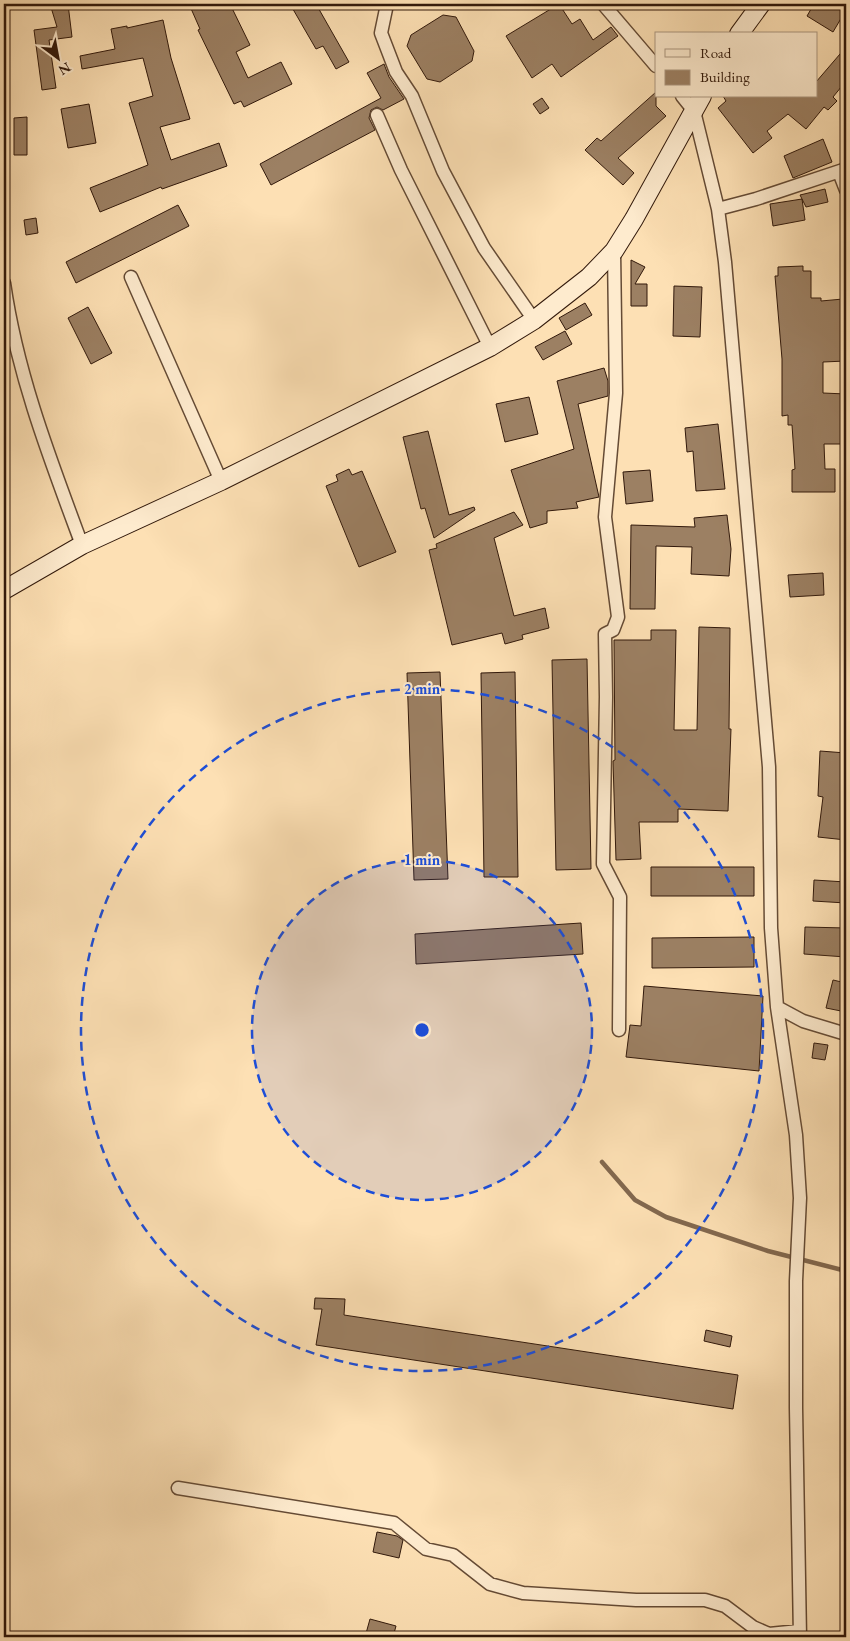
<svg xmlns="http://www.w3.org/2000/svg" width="850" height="1641" font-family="'EB Garamond',serif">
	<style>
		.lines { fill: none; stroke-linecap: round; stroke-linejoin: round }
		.stream { stroke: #82684e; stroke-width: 4.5 }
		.building { fill: #9c8063; stroke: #32190b }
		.minor-casing { stroke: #654b35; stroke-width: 15 }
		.secondary-casing { stroke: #32190b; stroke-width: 20 }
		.minor { stroke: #feebce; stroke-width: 12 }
		.secondary { stroke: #feebce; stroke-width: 18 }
		.ring { fill: none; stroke: #1d4ed8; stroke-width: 2.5; stroke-dasharray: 9 6 }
		.centre { fill: #1d4ed8; stroke: #feebce; stroke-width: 2.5 }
		.ring-label { font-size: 15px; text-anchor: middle; font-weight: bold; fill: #1d4ed8; stroke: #feebce; stroke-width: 4; stroke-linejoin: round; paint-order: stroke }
	</style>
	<rect width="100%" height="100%" fill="#fde0b4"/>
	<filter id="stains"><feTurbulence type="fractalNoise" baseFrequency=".004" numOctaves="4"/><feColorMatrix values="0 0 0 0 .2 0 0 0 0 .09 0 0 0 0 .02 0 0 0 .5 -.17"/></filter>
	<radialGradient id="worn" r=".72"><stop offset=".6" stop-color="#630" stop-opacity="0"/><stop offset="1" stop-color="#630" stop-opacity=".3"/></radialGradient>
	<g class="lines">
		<path class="stream" d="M602,1162L635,1200L666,1217L768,1251L846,1271"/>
	</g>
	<path class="building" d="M50,4H68L72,37L49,40L56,88L42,90L34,30L57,27Z
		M189,4H230L250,45L236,52L248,78L281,62L292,84L244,107L241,101L234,104L198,30L200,29Z
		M290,4H316L349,62L336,69L323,46L316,49Z
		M559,4L572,24L580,19L593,40L611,27L618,36L561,77L552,64L532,78L506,36Z
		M814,4H846V10L833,32L807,16Z
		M443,15L456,17L474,51L472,61L440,82L427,79L407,46L411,35Z
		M163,20L171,58L190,119L160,127L171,160L219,143L227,166L162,189L161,187L100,212L90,188L148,165L129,103L153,96L143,58L82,69L80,56L115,49L111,29L127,26V28Z
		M846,47V81L833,97L837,101L828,110L824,107L806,129L788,114L767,131L772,138L753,153L718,108L726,101L723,96H816V82Z
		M384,64L389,77L404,99L383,110L377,107L371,110L369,118L375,130L271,185L260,164L381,98L367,73Z
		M656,92V106L666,116L618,158L634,173L623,185L585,150L597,138L601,141Z
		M542,98L549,108L540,114L533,104Z
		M89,104L96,143L68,148L61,109Z
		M27,117V155H14V118Z
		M823,139L832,162L793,178L784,156Z
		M825,189L828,202L806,207L800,195Z
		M802,199L805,220L773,226L770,204Z
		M178,205L189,226L76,283L66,262Z
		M36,218L38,233L26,235L24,220Z
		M631,260L645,267L635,284H647V306H631Z
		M803,266V271H811V298H821V301L843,299L846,329V361L823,362V393L846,394V444H824L825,469H835V492H792V470L795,469L792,425H788V415L782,416V359L775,276H778V267Z
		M674,286L702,287L700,337L673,336Z
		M585,303L592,315L566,330L559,318Z
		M88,307L112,353L91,364L68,318Z
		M565,331L572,344L543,360L535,347Z
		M604,368L608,381V396L578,404L599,497L576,502L578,508L547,511V523L530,528L511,470L574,449L557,381Z
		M529,397L538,434L505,442L496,404Z
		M718,424L725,489L696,491L693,451L687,452L685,428Z
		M428,431L449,515L474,507L475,510L434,538L425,508L421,509L403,437Z
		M349,469L352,475L362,471L396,552L359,567L326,486L338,481L336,475Z
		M650,470L653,501L626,504L623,472Z
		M514,512L523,525L494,538L514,616L545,608L549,628L522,635L523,639L505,644L502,633L452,645L429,550L437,548L436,544Z
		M727,515L731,549L729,576L691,574L692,547L656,546L655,609H630L631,525L695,527L694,518Z
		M823,573L824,595L790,597L788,575Z
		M699,627L730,628L729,729H731L728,811L678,809V822H639L641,859L616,860L613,761L615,760L614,640H651V630H676L674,730H697Z
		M587,659L591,869L556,870L552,660Z
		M440,672L448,879L414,880L407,673Z
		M515,672L518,877H484L481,673Z
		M820,751L846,753L844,816H846V840L818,837L823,797L818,796Z
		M651,867H754V896H651Z
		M814,880L846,882V903L813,901Z
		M581,923L583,954L416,964L415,934Z
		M805,927L846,928V957L804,954Z
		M754,937V967L652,968V938Z
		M833,980L846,983V1012L826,1008Z
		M644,986L763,996L759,1071L626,1057L630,1025L641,1026Z
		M814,1043L828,1045L825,1060L812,1058Z
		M315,1298L345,1299L344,1315L738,1375L733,1409L316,1345L322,1309H314Z
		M706,1330L732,1336L730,1347L704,1341Z
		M377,1532L397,1536L403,1540L399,1558L373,1552Z
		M370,1619L396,1626L393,1637H365Z"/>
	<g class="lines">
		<defs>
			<path id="minor" d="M603,4L656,66
				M386,9L381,33L396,72L412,96L443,171L484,248L534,320
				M682,96L694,111L718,209L725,262L769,767L771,928L777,1007L796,1135L800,1198L796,1281V1408L800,1637
				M377,115L401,170L490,347
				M839,172L846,190
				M718,209L756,199L846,169
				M614,251L616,393L605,517L618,617L613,630L605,634L606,697L603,864L620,897L619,1030
				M131,277L221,481
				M4,283C17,374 50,459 82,545
				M777,1007L803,1021L846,1034
				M178,1488L394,1523L426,1549L453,1555L490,1584L523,1593L636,1600H705L725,1606L753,1627L769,1634L799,1631"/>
			<path id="secondary" d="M739,34L761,4
				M4,590L82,545L221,481L490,347L534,320L589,277L614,251L634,219L702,96"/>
		</defs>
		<use href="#minor" class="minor-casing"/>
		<use href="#secondary" class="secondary-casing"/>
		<use href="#minor" class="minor"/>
		<use href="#secondary" class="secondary"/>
	</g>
	<circle cx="422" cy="1030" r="170" fill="#1d4ed8" fill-opacity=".12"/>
	<g class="ring">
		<circle cx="422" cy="1030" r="170"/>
		<circle cx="422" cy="1030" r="341"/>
	</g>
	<circle cx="422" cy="1030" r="8" class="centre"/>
	<g class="ring-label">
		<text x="422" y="694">2 min</text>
		<text x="422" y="865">1 min</text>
	</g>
	<rect width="850" height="1641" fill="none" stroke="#fde0b4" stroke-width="20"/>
	<rect x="5" y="5" width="840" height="1631" fill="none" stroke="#32190b" stroke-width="2.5"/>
	<rect x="10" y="10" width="830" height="1621" fill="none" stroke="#32190b"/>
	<rect x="655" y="32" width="162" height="65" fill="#feebce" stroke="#ac9780"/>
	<rect x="665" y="49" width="25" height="8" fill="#feebce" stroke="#ac9780"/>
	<text x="700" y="58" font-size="15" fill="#32190b">Road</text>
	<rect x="665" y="70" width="25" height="15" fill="#9c8063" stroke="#ac9780"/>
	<text x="700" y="82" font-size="15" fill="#32190b">Building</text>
	<g transform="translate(58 58) rotate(148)" stroke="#feebce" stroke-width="4" paint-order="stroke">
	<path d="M0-4L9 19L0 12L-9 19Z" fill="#32190b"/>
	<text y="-8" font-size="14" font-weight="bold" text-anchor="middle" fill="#32190b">N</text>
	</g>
	<rect width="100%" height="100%" filter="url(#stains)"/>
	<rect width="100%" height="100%" fill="url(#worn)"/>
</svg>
